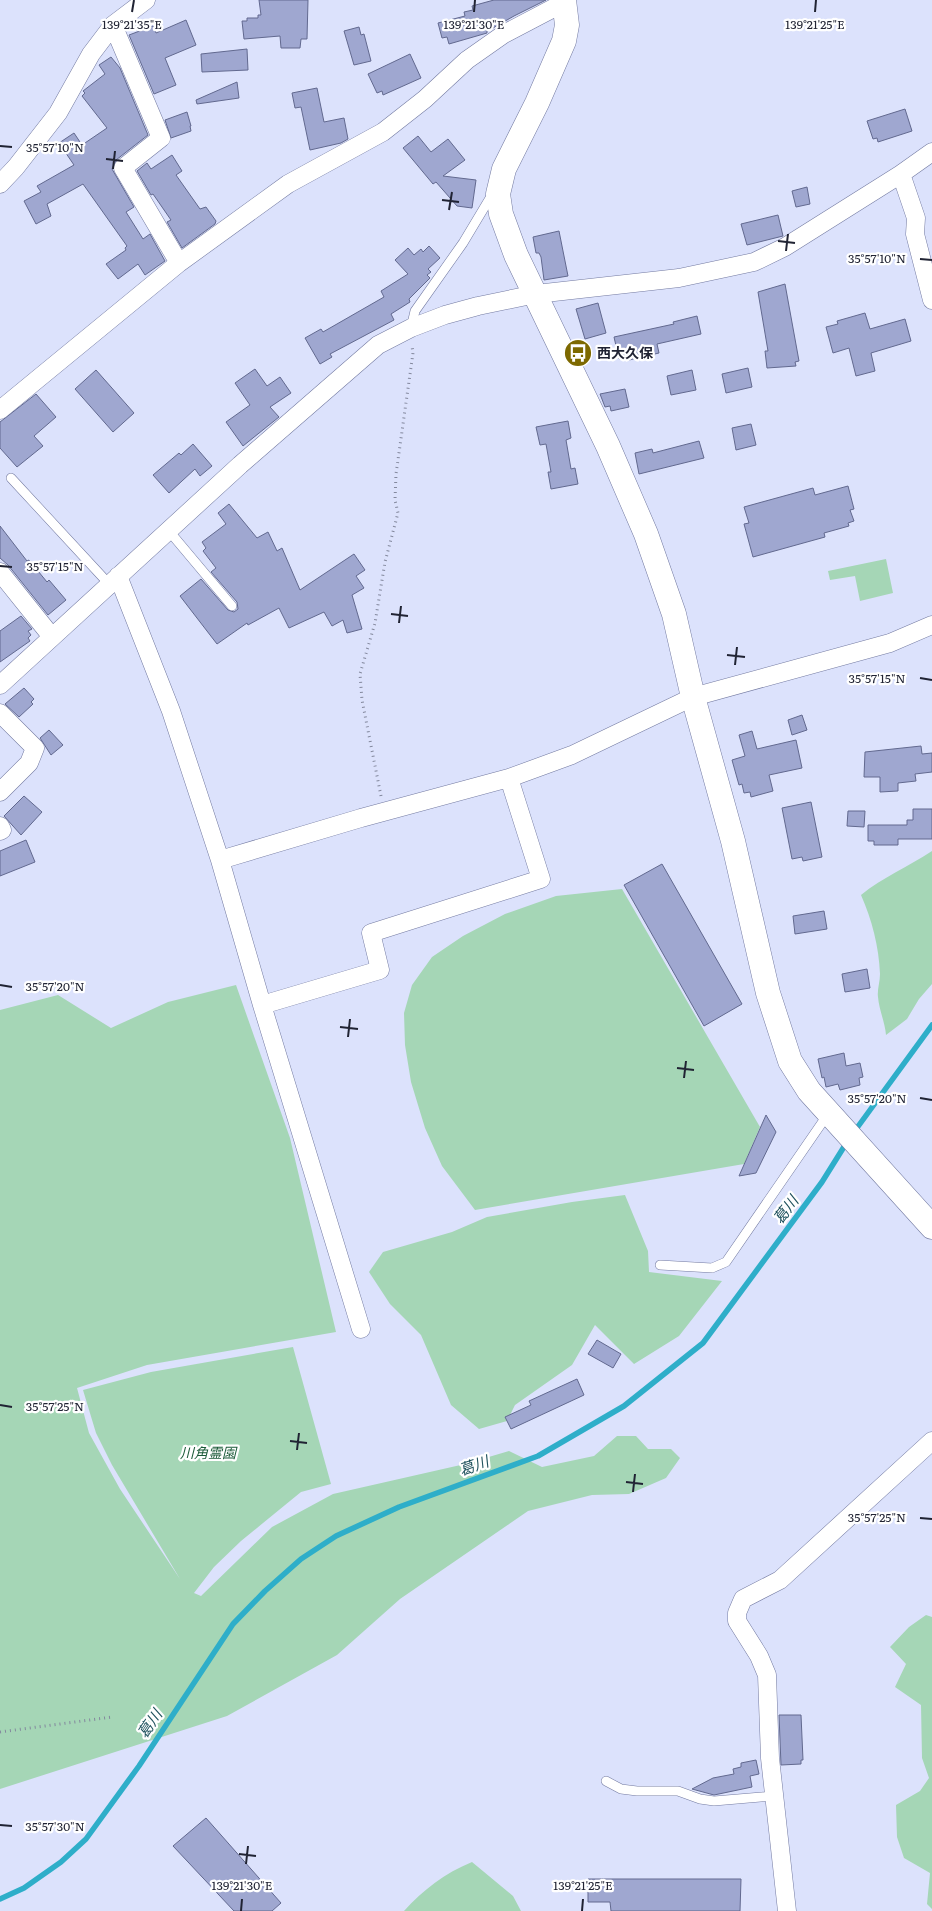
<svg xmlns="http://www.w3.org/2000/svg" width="932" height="1911" font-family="Literata,'Noto Sans JP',serif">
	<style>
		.green { fill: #a5d6b6 }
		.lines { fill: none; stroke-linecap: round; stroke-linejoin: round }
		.stream { stroke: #2eaec9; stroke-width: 5.5 }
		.building { fill: #9fa7d0; stroke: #62698f }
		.lane-casing { stroke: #737aa1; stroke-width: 10 }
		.street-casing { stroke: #737aa1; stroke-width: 19 }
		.secondary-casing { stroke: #737aa1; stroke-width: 25 }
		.path { stroke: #83889d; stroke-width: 3; stroke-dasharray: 1 4; stroke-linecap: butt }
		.lane { stroke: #fff; stroke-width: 9 }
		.street { stroke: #fff; stroke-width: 18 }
		.secondary { stroke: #fff; stroke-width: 24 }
		.ticks { fill: none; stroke: #202333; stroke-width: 2 }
		.labels { text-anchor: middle; stroke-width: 4.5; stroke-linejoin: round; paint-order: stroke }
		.poi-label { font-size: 14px; font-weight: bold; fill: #202333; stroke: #fff; text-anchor: start }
		.park-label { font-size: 14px; font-style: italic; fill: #1b5a38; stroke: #fff }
		.water-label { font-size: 15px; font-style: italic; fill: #20525e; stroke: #fff }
		.ticks-label { font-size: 12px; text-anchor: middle; fill: #202333; stroke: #fff; stroke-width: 4.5; stroke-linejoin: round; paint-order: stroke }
	</style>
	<rect width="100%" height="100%" fill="#dce2fc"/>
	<path class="green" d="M886,559L893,593L860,601L855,576L830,580L828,571Z
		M932,851V984L919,999L907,1019L886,1035C885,1022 879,1010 878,997C877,990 880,982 880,974C879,947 872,920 861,895C883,877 908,867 932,851Z
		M622,889L760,1127L744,1164L475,1210L442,1166L425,1128L411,1082L405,1045L404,1013L412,985L432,957L463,936L505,914L556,896Z
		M236,985L290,1138L336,1332L147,1365L77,1388L89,1433L120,1489L180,1579L112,1465L96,1433L83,1390L151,1372L293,1347L331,1484L301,1492L241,1541L214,1567L194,1593L201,1596L272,1527L333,1494L465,1464L509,1451L542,1467L594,1456L617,1436H636L648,1449H671L680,1458L666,1478L629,1494L592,1495L528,1511L400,1599L337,1655L227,1716L0,1789V1010L58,995L111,1028L168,1002Z
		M625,1195L648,1251L649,1272L722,1281L679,1336L634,1364L595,1325L572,1365L515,1405L507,1421L479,1429L451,1405L421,1335L390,1304L369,1272L383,1252L452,1232L487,1217L572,1202Z
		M926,1615L932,1617V1909L927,1904L930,1873L904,1858L897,1837L896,1805L920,1791L929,1778L922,1758L921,1705L895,1687L906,1664L890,1647L909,1627Z
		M472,1862L513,1896L521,1911H404C423,1890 445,1873 472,1862Z"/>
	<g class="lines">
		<path class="stream" d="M854,1132L932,1025
			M0,1899L24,1888L61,1862L86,1839L139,1766L233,1624L265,1591L301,1559L336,1536L399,1507L538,1456L624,1406L703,1343L822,1182L847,1142"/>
	</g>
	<path class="building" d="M259,0H308L307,39H301L300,48H281L280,36L244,39L242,21H247V18H258V15H261Z
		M494,0H546L514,16L493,28L487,30V33L449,44L447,37L442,38L438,23L465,16L464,12L473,10L472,6Z
		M186,20L196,45L165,58L176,85L154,94L129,35L153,26L156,33Z
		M359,27L361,35L364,34L371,61L354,65L344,31Z
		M247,49L248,70L202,72L201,54Z
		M410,54L421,78L383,95L382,91L377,93L368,74Z
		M111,57L120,68L148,135L116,160L112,169L134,207L126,212L143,239L150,234L165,261L145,275L138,264L118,279L106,264L126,250L125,248L127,246L83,184L47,204L51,216L36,224L24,201L41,192L37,186L74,165L59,143L74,133L82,145L107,128L82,96L85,93L83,91L105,74L99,65Z
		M237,82L239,98L197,104L196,100Z
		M317,88L324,122L344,118L348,139L341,143L310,150L301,107L295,108L292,93Z
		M905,109L912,131L878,142L877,138L873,139L867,121Z
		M187,112L191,126H190L191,131L171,138L165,120Z
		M418,136L431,152L448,139L465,160L443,176L476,180L472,208L457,206L436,182L433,184L403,148Z
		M172,155L182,171L176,175L200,209L206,207L216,221L215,224L182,248L167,222L171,220L153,194L151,195L137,171L147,163L151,169Z
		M807,187L810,204L796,207L792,191Z
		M778,215L783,236L747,245L741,224Z
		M559,231L568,276L544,280L541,257L539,253H536L533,237Z
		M429,246L440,258L428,269L431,272L427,275L430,278L409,299L410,302L391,314L394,320L330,354L332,357L320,364L305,338L321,329L323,332L384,297L381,291L408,274L395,260L408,248L414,255L421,249L423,252Z
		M785,284L799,361L795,362L796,366L767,368L765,351H768L758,292Z
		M598,303L606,333L585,339L576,309Z
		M865,313L870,329L905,319L911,341L871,353L875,371L856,376L849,348L833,353L826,327L838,324L837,321Z
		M697,316L701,334L657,344L659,353L629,360L628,357L619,359L614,337L674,324L673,322Z
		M748,368L752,387L726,393L722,374Z
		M255,369L267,386L280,377L291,393L270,407L279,417L243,446L226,422L250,405L235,383Z
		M96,370L134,413L113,432L75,389Z
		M692,370L696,390L671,395L667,376Z
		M625,389L629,407L611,411L610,406L605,407L600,394Z
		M36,394L56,417L34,436L43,446L17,467L0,448V422Z
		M568,421L571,438L566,440L571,469L575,468L578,484L551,489L548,472H551L546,444L540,445L536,427Z
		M751,424L756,445L736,450L732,428Z
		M699,441L704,458L639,474L635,453L652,449L653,453Z
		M193,444L212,466L200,476L195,469L169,493L153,475L179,453L181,455Z
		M848,486L854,509L850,510L854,521L848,523L849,526L824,533L825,537L753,557L744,524L749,523L744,507L813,488L815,495Z
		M229,504L257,538L268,532L277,551L282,548L300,590L354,554L365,570L356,576L364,588L352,595L362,629L347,633L343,620L332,626L324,612L289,628L279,608L248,625L247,623L217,644L180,596L201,579L228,610L234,612L238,609L237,602L211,572L216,568L203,551L206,548L202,542L226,524L218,513Z
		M0,526L27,561L29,560L47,582L49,580L66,600L48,615L8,565L0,558Z
		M21,616L32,629L28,631L31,635L28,638L30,641L0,662V631Z
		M24,688L34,699L31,702L33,704L19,717L5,704Z
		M802,715L807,730L792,735L788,720Z
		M49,730L63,745L51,755L40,738Z
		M752,731L757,749L796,740L802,768L769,775L773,791L751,797L750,792L744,793L742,784L739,785L732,760L745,756L739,735Z
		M921,746L922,754L932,753V772L915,774L916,781L898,783V791L880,792V777H864L865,752Z
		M24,796L42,812L21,835L4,816Z
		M811,802L822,857L803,861L802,857L792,859L782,808Z
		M913,809H932V839H898V845H874V841H868V825H907V820H913Z
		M848,811H865L864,827L847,826Z
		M26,840L35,862L0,876V851Z
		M662,864L742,1004L704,1026L624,885Z
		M824,911L827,929L795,934L793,916Z
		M867,969L870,988L845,992L842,974Z
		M844,1053L846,1066L860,1063L863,1077L859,1078L860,1085L840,1090L838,1084L826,1087L824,1077L822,1078L818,1059Z
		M766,1115L776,1132L756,1173L739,1176Z
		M597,1340L621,1354L613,1368L588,1354Z
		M577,1379L584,1395L511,1429L505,1417L531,1405L529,1401Z
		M779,1715H801L803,1760H801V1764L781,1765Z
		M756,1760L759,1774L750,1776L752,1787L714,1795L692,1789L713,1778L734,1774L733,1769L741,1767V1763Z
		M206,1818L281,1903L272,1911H234L173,1846Z
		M588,1879H741L740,1911H611L610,1902H588Z"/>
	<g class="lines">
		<defs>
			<path id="lane" d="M411,328L415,311L463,243L493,193
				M11,478L109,584
				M169,531L232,606
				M660,1265L712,1268L726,1262L828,1114
				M606,1781L621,1789L637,1791H678L700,1799L714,1801L773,1796"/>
			<path id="street" d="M901,174L916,218L915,234L932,300
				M0,184L16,167L58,113L91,54L113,25L146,0
				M179,263L288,184L383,132L425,99L467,60L504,34L565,2
				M0,410L179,263L123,168L161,138L113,25
				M0,572L52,637
				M118,576L171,711L220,860L262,1005L361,1329
				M0,685L240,465L378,345L411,328L445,315L478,306L536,294L679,278L754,262L785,247L901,174L932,152
				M0,713L35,748L29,763L0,792
				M0,826L2,830L0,831
				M220,860L361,818L509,778L572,755L693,697L890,643L932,625
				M262,1005L380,970L371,933L541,879L509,778
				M787,1911L770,1758L767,1675L759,1656L737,1621V1613L743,1599L780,1580L932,1441"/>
			<path id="secondary" d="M564,0L567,25L564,41L537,103L504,169L498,194L501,214L516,255L608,446L646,534L674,614L693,697L733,841L768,993L790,1061L809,1091L932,1227"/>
		</defs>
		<use href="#lane" class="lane-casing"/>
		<use href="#street" class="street-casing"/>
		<use href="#secondary" class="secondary-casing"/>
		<path class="path" d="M381,796L362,700L360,674L375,623L385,562L398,513L395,500L396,474L413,353L412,346
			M0,1732L112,1717"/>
		<use href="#lane" class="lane"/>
		<use href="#street" class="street"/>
		<use href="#secondary" class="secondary"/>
	</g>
	<path class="ticks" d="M132,12L134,0M474,12L475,0M815,12L816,0M0,146L12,147M106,159L123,161M113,169L115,151M442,200L459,202M449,210L452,192M778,241L795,243M786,251L788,234M920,259L932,260M0,566L12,567M391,614L408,616M399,623L401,606M727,655L745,657M735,665L737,647M920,678L932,680M0,985L12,987M340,1027L358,1029M348,1037L350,1019M677,1068L694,1070M684,1078L686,1061M920,1098L932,1100M0,1405L12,1407M290,1441L307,1443M297,1450L299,1433M626,1482L643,1484M633,1492L635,1474M920,1518L932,1519M0,1825L12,1826M239,1854L256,1856M246,1864L248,1846M241,1911L242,1899M582,1911L583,1899"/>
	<defs>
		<symbol id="bus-disc" viewBox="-11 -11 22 22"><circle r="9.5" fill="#7d6900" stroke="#fff"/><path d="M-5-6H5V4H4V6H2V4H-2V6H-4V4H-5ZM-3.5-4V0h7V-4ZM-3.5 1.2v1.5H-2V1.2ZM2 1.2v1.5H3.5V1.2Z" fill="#fff"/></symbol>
	</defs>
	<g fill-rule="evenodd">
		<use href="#bus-disc" x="562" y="337" width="32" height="32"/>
	</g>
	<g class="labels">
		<g class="poi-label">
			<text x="597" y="358">西大久保</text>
		</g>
		<g class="park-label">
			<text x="208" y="1458">川角霊園</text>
		</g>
		<g class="water-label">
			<text transform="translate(786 1210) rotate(-53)" y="5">葛川</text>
			<text transform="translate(474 1466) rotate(-20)" y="5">葛川</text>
			<text transform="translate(150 1724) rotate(-56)" y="5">葛川</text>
		</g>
	</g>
	<g class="ticks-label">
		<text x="132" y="29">139°21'35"E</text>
		<text x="474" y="29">139°21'30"E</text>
		<text x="815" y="29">139°21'25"E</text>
		<text x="55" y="152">35°57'10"N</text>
		<text x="877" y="263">35°57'10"N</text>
		<text x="55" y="571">35°57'15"N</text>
		<text x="877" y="683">35°57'15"N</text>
		<text x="55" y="991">35°57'20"N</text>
		<text x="877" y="1103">35°57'20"N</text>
		<text x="55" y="1411">35°57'25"N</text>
		<text x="877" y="1522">35°57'25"N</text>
		<text x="55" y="1831">35°57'30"N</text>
		<text x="242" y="1890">139°21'30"E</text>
		<text x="583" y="1890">139°21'25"E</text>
	</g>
</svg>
